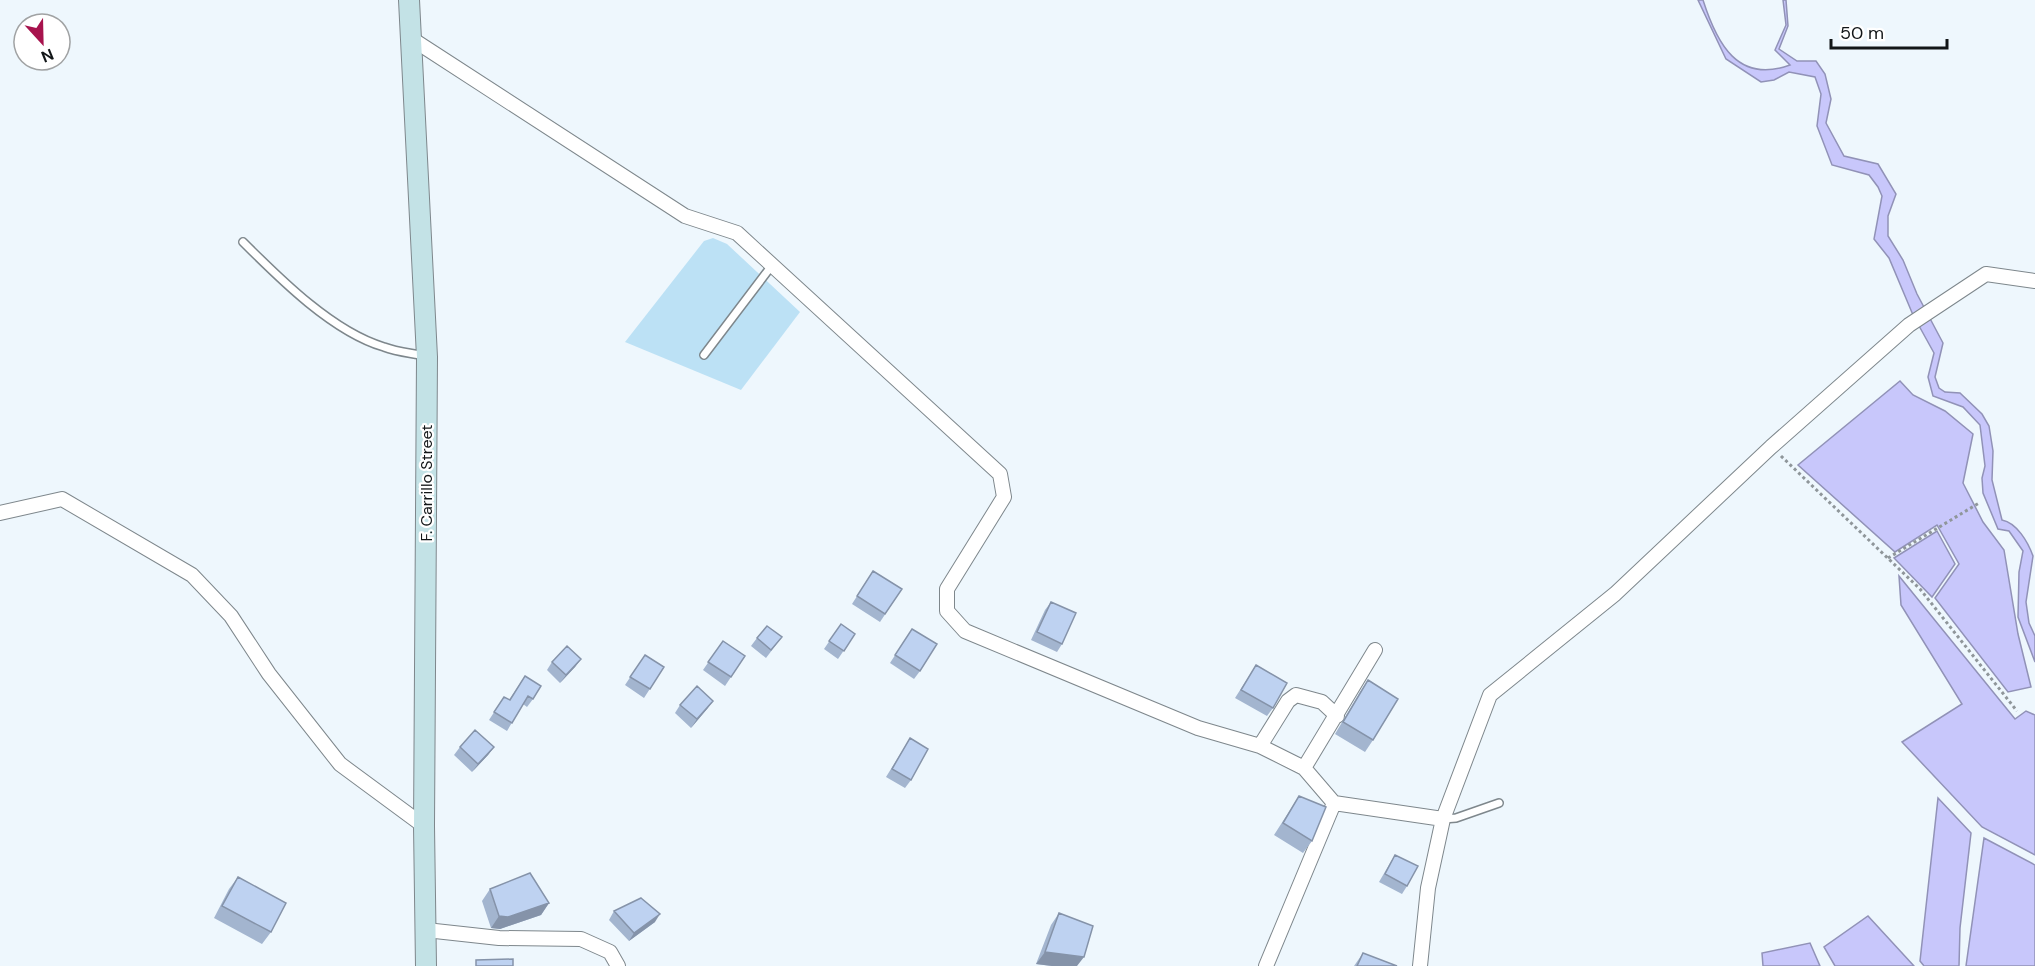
<svg xmlns="http://www.w3.org/2000/svg" width="2035" height="966" font-family="'DM Sans',sans-serif">
	<style>
		.green { fill: #bce1f5 }
		.water { fill: #c8c7fb; stroke: #9192b7; stroke-width: 1.5 }
		.lines { fill: none; stroke-linecap: round; stroke-linejoin: round }
		.lane-casing { stroke: #7e878c; stroke-width: 10 }
		.street-casing { stroke: #7e878c; stroke-width: 16 }
		.secondary-casing { stroke: #7e878c; stroke-width: 22 }
		.path { stroke: #8f969a; stroke-width: 3; stroke-dasharray: 3 3; stroke-linecap: butt }
		.lane { stroke: #fff; stroke-width: 7 }
		.street { stroke: #fff; stroke-width: 14 }
		.secondary { stroke: #c3e2e6; stroke-width: 20 }
		.wall { fill: #a3b5cf }
		.shaded-wall { fill: #8593a9 }
		.building { fill: #bed2f1; stroke: #8593a9; stroke-width: 1.5 }
		.labels { text-anchor: middle; stroke-width: 4.5; stroke-linejoin: round; paint-order: stroke }
		.street-label { font-size: 16px; fill: #121618; stroke: #fff }
	</style>
	<rect width="100%" height="100%" fill="#eef7fd"/>
	<path class="green" d="M713,238L727,244L800,312L741,390L625,342L704,241Z"/>
	<path class="water" d="M1698,0H1703C1717,44 1738,84 1790,65L1775,50L1786,25L1783,0H1786L1788,26L1779,49L1797,61H1816L1825,74L1831,99L1826,123L1844,156L1878,164L1896,194L1888,216V236L1903,260L1917,294L1943,343L1935,377L1939,388L1945,392L1960,393L1982,414L1989,426L1993,451L1992,480L2002,520C2017,523 2028,542 2033,556L2026,602L2029,623L2035,636V662L2018,617L2019,572L2023,551L2009,531L1998,529L1983,493L1982,478L1985,466L1980,425L1963,407L1933,396L1928,377L1934,353L1913,315L1889,258L1874,239L1882,196L1878,187L1869,175L1832,165L1817,126L1821,94L1815,77L1789,72L1774,80L1761,82L1726,59Z
		M1900,381L1913,395L1945,411L1973,434L1963,483L1983,522L2004,550L2018,634L2031,687L2008,692L1935,598L1959,564L1937,525L1895,552L1798,465Z
		M1937,531L1955,564L1932,597L1894,558Z
		M1899,576L2015,719L2026,711L2035,715V855L1982,827L1902,742L1962,704L1901,605Z
		M1938,798L1971,833L1960,928L1959,966H1924L1920,961Z
		M1984,838L2035,865V966H1966Z
		M1868,916L1914,966H1835L1824,947Z
		M1810,943L1820,966H1763L1762,953Z"/>
	<g class="lines">
		<defs>
			<path id="lane" d="M243,242C280,279 333,332 384,347C397,352 411,353 425,356
				M704,355L773,264
				M1443,819L1456,818L1499,803"/>
			<path id="street" d="M412,39L685,216L737,233L1000,474L1004,497L947,589V611L965,631L1198,728L1260,746L1304,768L1334,803L1443,819L1490,695L1615,594L1771,447L1909,325L1986,274L2035,281
				M0,513L62,499L192,575L231,616L269,674L340,764L424,826
				M1260,746L1288,701L1296,695L1322,702L1337,716
				M1304,768L1375,650
				M426,930L499,938L581,939L610,952L618,966
				M1266,966L1334,803
				M1420,966L1428,888L1443,819"/>
			<path id="secondary" d="M409,0L427,357L424,826L426,966"/>
		</defs>
		<use href="#lane" class="lane-casing"/>
		<use href="#street" class="street-casing"/>
		<use href="#secondary" class="secondary-casing"/>
		<path class="path" d="M1781,456L1920,589L2017,711
			M1888,558L1979,503"/>
		<use href="#lane" class="lane"/>
		<use href="#street" class="street"/>
		<use href="#secondary" class="secondary"/>
	</g>
	<path class="wall" d="M873,571L902,589L880,622L852,604Z
		M1051,602L1062,644L1057,652L1031,640L1045,610Z
		M841,624L855,634L838,659L824,649Z
		M912,629L920,671L914,679L890,663Z
		M782,637L766,658L751,646L757,638Z
		M723,641L745,656L725,686L703,670Z
		M645,655L664,667L644,698L625,685Z
		M581,659L575,667L560,683L547,670L552,662Z
		M1256,665L1273,708L1267,716L1235,698Z
		M525,676L533,699L527,707L523,704L507,731L489,720L504,697L509,700Z
		M1368,680L1373,740L1365,752L1335,734L1360,692Z
		M713,701L707,709L691,728L675,713L680,705Z
		M910,738L911,780L905,788L886,777Z
		M460,747H494L488,755L472,772L454,755Z
		M1299,796L1312,841L1303,853L1274,835Z
		M1395,855L1407,886L1402,894L1379,882L1390,863Z
		M238,877L271,932L262,944L214,918L229,889Z
		M490,889L549,903L541,915L500,929L491,928L482,901Z
		M614,911L655,922L629,941L609,920Z
		M1059,913L1077,966H1052L1036,964L1051,925Z
		M1363,953L1397,966H1354Z"/>
	<path class="shaded-wall" d="M581,659L575,667L560,683L566,675Z
		M713,701L707,709L691,728L697,719Z
		M494,747L488,755L472,772L478,764Z
		M549,903L541,915L500,929L491,928L499,916Z
		M660,914L655,922L629,941L634,933Z
		M1045,952L1084,957L1077,966H1052L1036,964Z"/>
	<path class="building" d="M873,571L902,589L885,614L857,596Z
		M1051,602L1076,613L1062,644L1037,632Z
		M841,624L855,634L844,651L829,641Z
		M767,626L782,637L771,650L757,638Z
		M912,629L937,644L920,671L895,655Z
		M723,641L745,656L731,677L708,662Z
		M567,646L581,659L566,675L552,662Z
		M645,655L664,667L650,689L630,677Z
		M1256,665L1287,683L1273,708L1241,690Z
		M525,676L541,686L533,699L528,696L512,723L494,712L504,697L510,700Z
		M1368,680L1398,699L1373,740L1343,722Z
		M697,686L713,701L697,719L680,705Z
		M475,730L494,747L478,764L460,747Z
		M910,738L928,749L911,780L892,769Z
		M1299,796L1326,807L1312,841L1283,823Z
		M1395,855L1418,866L1407,886L1385,874Z
		M530,873L549,903L508,917L499,916L490,889Z
		M238,877L286,903L271,932L222,906Z
		M641,898L660,914L634,933L614,911Z
		M1059,913L1093,926L1084,957L1045,952Z
		M1363,953L1397,966H1357Z
		M513,959V966H476V960Z"/>
	<g class="labels">
		<g class="street-label">
			<text transform="translate(426 483) rotate(-90)" y="6">F. Carrillo Street</text>
		</g>
	</g>
	<g transform="translate(42 42) rotate(158)"><circle r="28" fill="#ffffff" stroke="#a0a2a3" stroke-width="1.5"/>
	<path d="M0-4.5L10 22L0 15L-10 22Z" fill="#a7134d"/>
	<text y="-9" font-size="16" font-weight="bold" text-anchor="middle" fill="#121618">N</text>
	</g>
	<path d="M1831 39v9h116v-9" fill="none" stroke="#121618" stroke-width="3"/>
	<text x="1840" y="39" font-size="18" fill="#121618" stroke="#ffffff" stroke-width="4.5" paint-order="stroke">50 m</text>
</svg>
